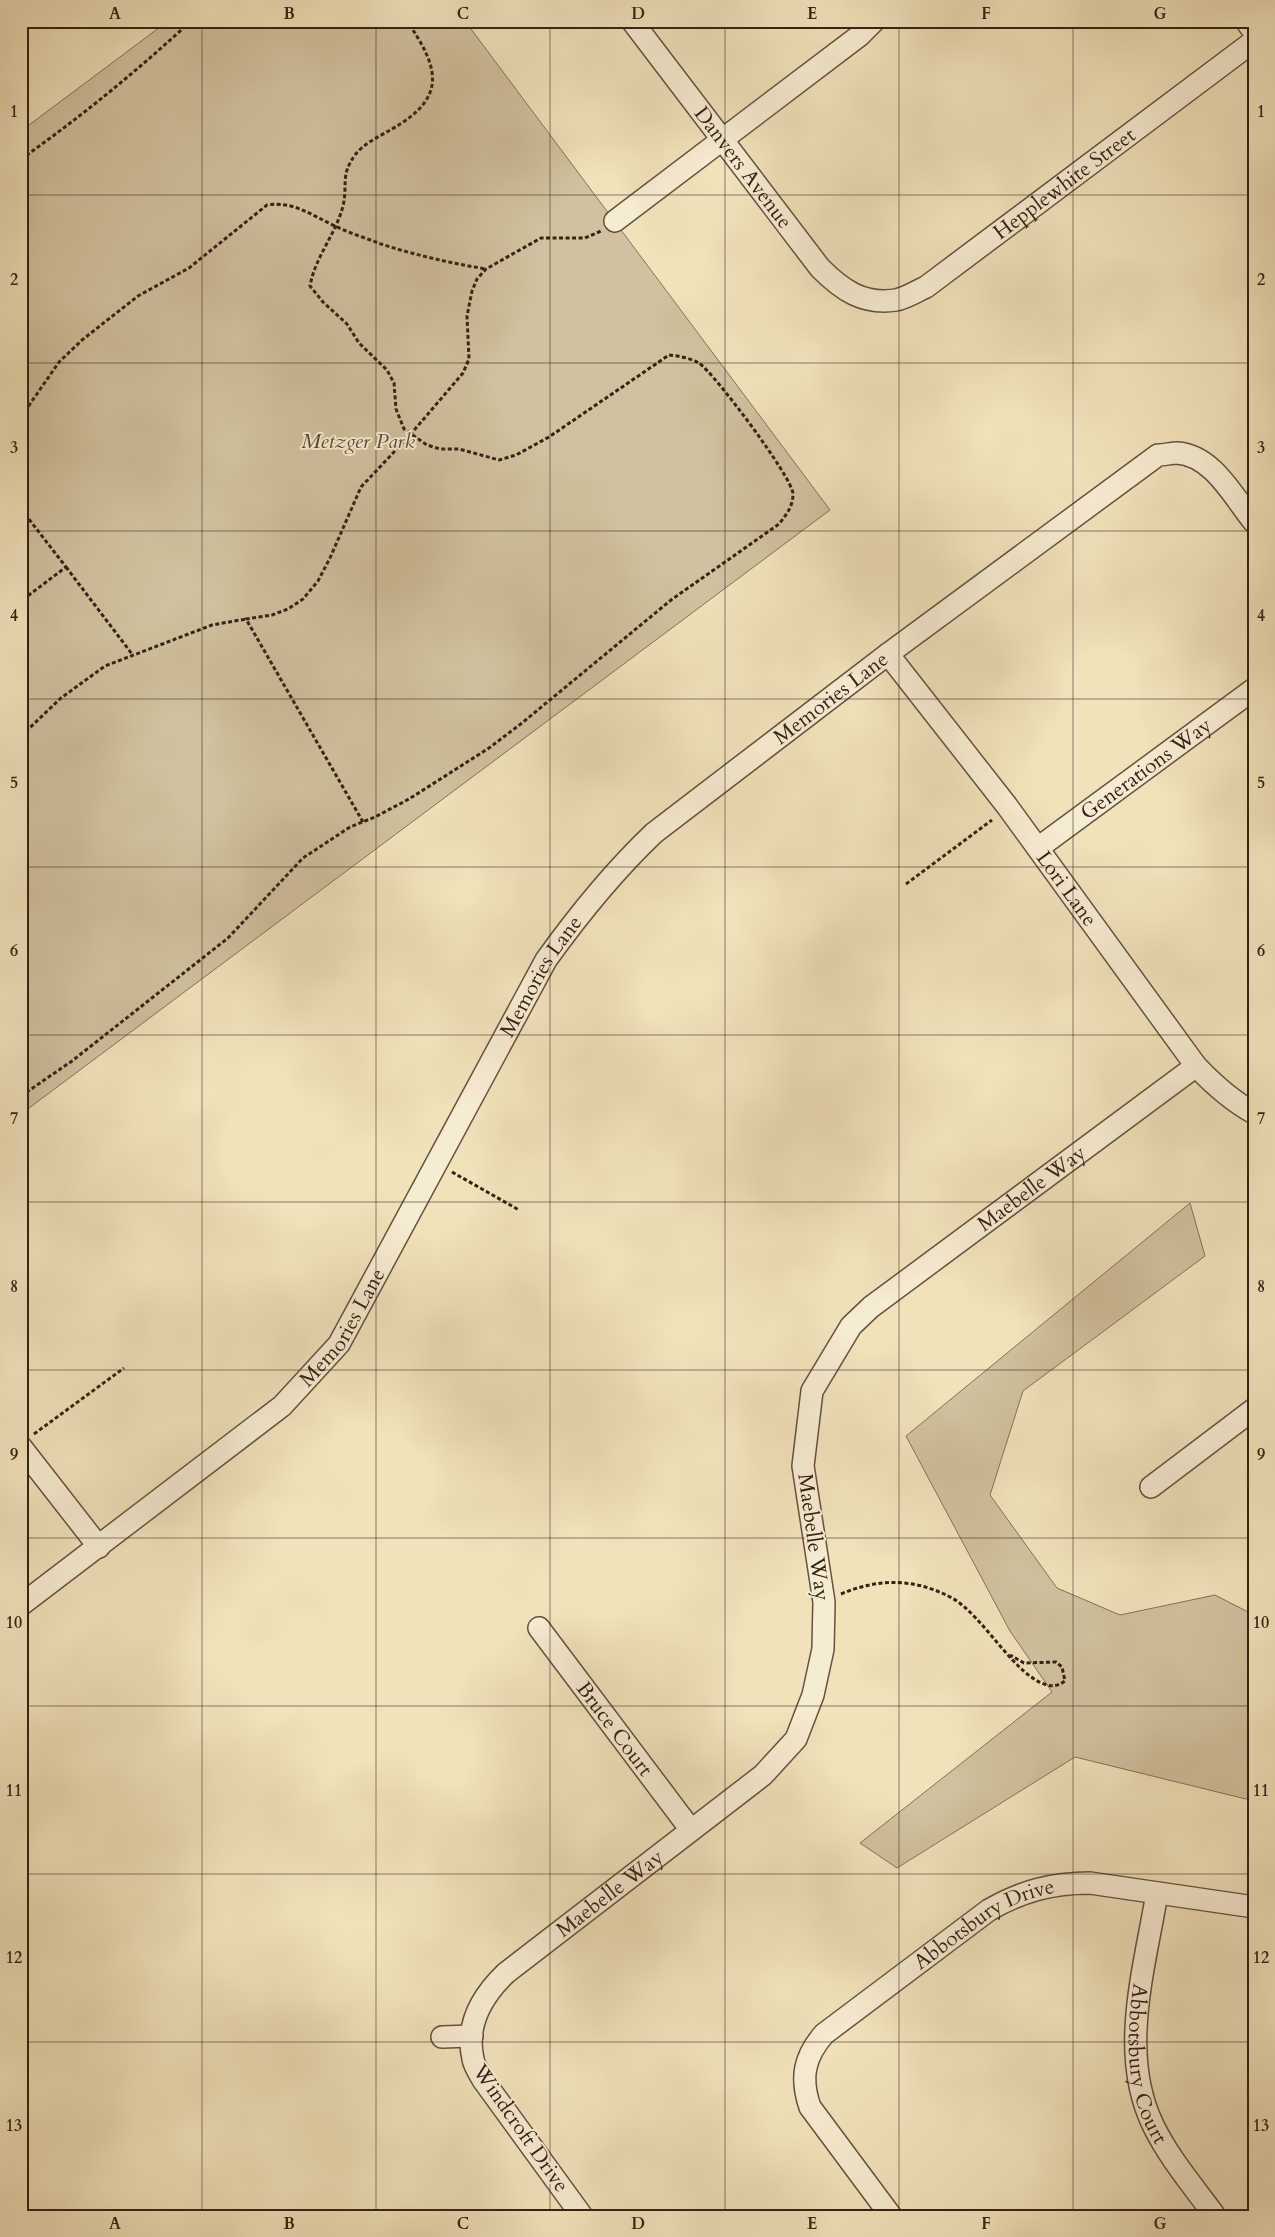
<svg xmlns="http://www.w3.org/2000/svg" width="1275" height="2237" font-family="Cardo,serif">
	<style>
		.green { fill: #d1c19e; stroke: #84715a }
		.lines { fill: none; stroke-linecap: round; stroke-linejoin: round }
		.minor-casing { stroke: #655140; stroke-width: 24 }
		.path { stroke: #362117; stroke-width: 3; stroke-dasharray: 4 2.5; stroke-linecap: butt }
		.minor { stroke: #f6ecd2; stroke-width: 21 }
		.grid { fill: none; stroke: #362117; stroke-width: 1; stroke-opacity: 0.55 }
		.labels { text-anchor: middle; stroke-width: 4; stroke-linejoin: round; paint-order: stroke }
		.street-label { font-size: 21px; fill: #362117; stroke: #f6ecd2 }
		.park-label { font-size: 21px; font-style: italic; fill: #5d4939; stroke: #f6ecd2 }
		.neatline { fill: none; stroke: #362117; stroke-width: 2 }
		.grid-label { font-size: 16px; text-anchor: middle; font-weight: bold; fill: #362117 }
	</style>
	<rect width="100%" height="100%" fill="#f1e2ba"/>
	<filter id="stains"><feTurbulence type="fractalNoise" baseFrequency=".004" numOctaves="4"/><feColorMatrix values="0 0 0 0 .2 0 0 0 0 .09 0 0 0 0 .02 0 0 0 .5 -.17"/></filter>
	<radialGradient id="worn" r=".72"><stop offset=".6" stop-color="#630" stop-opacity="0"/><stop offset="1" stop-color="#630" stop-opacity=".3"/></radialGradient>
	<path class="green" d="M168,21H465L830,510L21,1114V131Z
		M1190,1203L1205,1256L1023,1391L990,1495L1057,1588L1120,1615L1215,1595L1254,1615V1801L1075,1757L897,1868L860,1843L1052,1692L1010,1631L906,1436Z"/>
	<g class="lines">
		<defs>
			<g id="minor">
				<path id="s1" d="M632,21L820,268C842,290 863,305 896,300C906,298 917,291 926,287L1254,41"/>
				<path d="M1246,21L1254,32"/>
				<path d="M615,221L859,36L874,21"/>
				<path id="s2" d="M888,654L1007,806L1196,1066C1214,1085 1232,1101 1254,1113"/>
				<path id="s3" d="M1038,848L1254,689"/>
				<path d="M21,1447L99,1547"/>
				<path d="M1151,1487L1254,1409"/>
				<path id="s4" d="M21,1605L282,1406L339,1344L546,960C579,914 613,872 654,833L888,654L1158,455C1164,455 1171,453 1177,453C1213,455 1234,498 1254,522"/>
				<path id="s5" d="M539,1628L691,1830"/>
				<path id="s6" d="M1157,1893C1145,1967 1118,2053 1153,2125C1169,2158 1193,2186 1215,2216"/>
				<path d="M442,2037L472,2036"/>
				<path id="s7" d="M582,2216L483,2080C480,2074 474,2066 473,2059C465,2024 482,1996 506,1973L763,1775L796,1739L813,1695L823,1649L824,1602L803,1466L812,1391L851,1326L871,1307L1196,1066"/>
				<path id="s8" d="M891,2216L810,2107C800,2078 804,2057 824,2034L989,1910C1022,1891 1052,1883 1090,1883L1254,1907"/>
			</g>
		</defs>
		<use href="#minor" class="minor-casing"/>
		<path class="path" d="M21,159C81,117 138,70 191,21
			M21,417L59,362L82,340L138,296L189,268L267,205C294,201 311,215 335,226C349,233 366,238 381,244C415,255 450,263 486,269
			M21,509L66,567L21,601
			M66,567L132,654
			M21,736L61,698L105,666L212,625L246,619
			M363,822L246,619L272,615L288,609L303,599L318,581L330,558L361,487L410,435L463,373L469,359L467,316L472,291L477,279L486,269L541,238H585L601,231
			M906,884L992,820
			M21,1096L72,1061L228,938L303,858L350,827L375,817L409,799L489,748L522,723L671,600L779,524C786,515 793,507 793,494C793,478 714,373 699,363C690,358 679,356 669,355L549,437L516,455L499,460L459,449H440L427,445L404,429L396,409L394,383L387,370L359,343L347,324L323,302L310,286C315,257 336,234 343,206C348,184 340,176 355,155C363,144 380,136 392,129C448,97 439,68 407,21
			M452,1172L519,1210
			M34,1434L124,1368
			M841,1594C879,1578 915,1578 952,1598C985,1617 1014,1676 1047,1685C1054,1687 1059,1685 1065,1681L1062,1667L1056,1662L1024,1663L1010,1655"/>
		<use href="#minor" class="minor"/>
	</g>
	<path class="grid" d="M202,21V2216M376,21V2216M550,21V2216M725,21V2216M899,21V2216M1073,21V2216M21,195H1254M21,363H1254M21,531H1254M21,699H1254M21,867H1254M21,1035H1254M21,1202H1254M21,1370H1254M21,1538H1254M21,1706H1254M21,1874H1254M21,2042H1254"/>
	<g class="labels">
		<g class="street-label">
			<text dy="7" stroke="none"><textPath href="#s1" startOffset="184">Danvers Avenue</textPath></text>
			<text dy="7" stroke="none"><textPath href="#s1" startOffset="602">Hepplewhite Street</textPath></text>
			<text dy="7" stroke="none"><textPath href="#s4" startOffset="1238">Memories Lane</textPath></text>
			<text dy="7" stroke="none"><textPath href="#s3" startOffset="134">Generations Way</textPath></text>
			<text dy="7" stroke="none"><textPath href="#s2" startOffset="295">Lori Lane</textPath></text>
			<text dy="7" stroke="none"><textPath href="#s4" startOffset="832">Memories Lane</textPath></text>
			<text dy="7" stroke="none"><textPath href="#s7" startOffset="1319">Maebelle Way</textPath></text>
			<text dy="7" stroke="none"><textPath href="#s4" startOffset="428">Memories Lane</textPath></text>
			<text transform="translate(814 1537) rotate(82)" y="7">Maebelle Way</text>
			<text dy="7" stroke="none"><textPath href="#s5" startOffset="126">Bruce Court</textPath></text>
			<text dy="7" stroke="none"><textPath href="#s7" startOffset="419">Maebelle Way</textPath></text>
			<text dy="7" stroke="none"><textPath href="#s8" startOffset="410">Abbotsbury Drive</textPath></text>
			<text dy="7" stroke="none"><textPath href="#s6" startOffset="174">Abbotsbury Court</textPath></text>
			<text transform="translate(521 2128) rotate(55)" y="7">Windcroft Drive</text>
		</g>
		<g class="park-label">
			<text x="358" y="448">Metzger Park</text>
		</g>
	</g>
	<rect width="1275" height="2237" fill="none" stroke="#f1e2ba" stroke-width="55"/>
	<rect x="28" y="28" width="1220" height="2182" class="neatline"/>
	<g class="grid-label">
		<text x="115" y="19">A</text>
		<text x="289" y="19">B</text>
		<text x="463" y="19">C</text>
		<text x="638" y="19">D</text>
		<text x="812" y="19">E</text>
		<text x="986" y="19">F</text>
		<text x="1160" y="19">G</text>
		<text x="14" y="117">1</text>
		<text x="1261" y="117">1</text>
		<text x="14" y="285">2</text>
		<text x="1261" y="285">2</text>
		<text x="14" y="453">3</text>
		<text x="1261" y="453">3</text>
		<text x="14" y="621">4</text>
		<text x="1261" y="621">4</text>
		<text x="14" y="788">5</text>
		<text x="1261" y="788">5</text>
		<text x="14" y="956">6</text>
		<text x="1261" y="956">6</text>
		<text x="14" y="1124">7</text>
		<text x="1261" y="1124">7</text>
		<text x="14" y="1292">8</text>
		<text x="1261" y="1292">8</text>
		<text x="14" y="1460">9</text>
		<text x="1261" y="1460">9</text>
		<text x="14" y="1628">10</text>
		<text x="1261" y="1628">10</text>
		<text x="14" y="1796">11</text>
		<text x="1261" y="1796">11</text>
		<text x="14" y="1963">12</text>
		<text x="1261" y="1963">12</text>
		<text x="14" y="2131">13</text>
		<text x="1261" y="2131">13</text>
		<text x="115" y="2229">A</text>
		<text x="289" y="2229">B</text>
		<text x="463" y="2229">C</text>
		<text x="638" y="2229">D</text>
		<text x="812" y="2229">E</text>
		<text x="986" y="2229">F</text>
		<text x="1160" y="2229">G</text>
	</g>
	<rect width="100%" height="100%" filter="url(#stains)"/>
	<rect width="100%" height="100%" fill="url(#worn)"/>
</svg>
